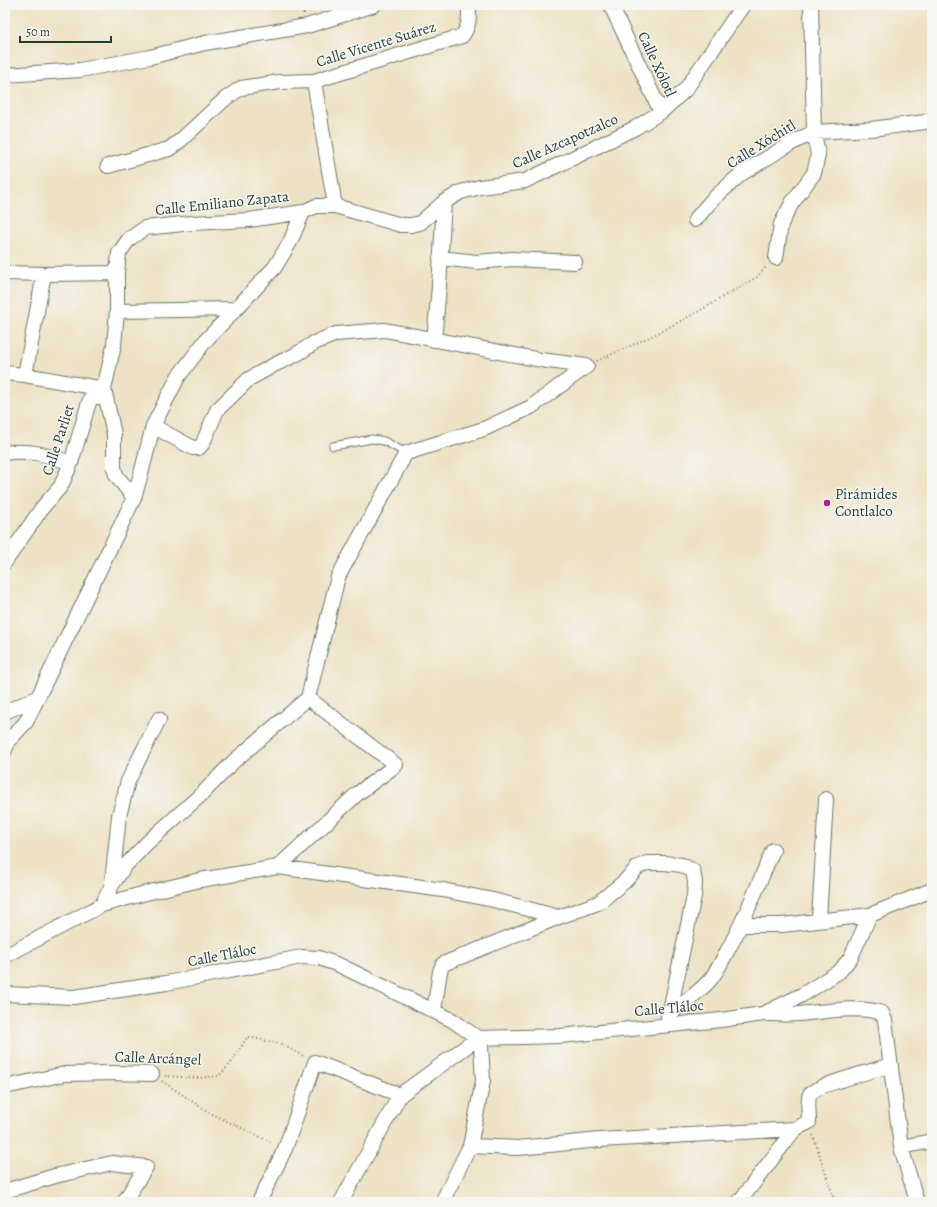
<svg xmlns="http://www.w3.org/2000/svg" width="937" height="1207" font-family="Alegreya,serif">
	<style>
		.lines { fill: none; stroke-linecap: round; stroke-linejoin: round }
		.lane-casing { stroke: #677766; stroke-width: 9 }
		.street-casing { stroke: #677766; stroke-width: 16 }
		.path { stroke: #677766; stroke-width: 2; stroke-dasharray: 1 3; stroke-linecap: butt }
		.lane { stroke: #fff; stroke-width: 7 }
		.street { stroke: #fff; stroke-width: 14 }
		.poi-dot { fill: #b5179e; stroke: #f6f6f2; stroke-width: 1.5 }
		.labels { text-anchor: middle; stroke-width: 3; stroke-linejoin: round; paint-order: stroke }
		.street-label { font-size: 15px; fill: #1f3d34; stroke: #f6f6f2 }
		.poi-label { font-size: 15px; fill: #1f3d34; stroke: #f6f6f2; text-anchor: start }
	</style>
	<rect width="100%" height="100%" fill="#f6f6f2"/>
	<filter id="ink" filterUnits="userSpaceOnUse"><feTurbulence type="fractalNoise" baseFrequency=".025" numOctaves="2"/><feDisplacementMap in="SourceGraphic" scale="8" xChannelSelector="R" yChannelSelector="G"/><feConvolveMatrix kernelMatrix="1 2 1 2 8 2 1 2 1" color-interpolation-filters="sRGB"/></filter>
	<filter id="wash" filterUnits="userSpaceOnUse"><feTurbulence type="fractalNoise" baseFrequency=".012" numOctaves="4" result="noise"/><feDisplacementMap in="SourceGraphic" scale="16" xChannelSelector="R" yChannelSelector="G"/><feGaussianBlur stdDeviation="0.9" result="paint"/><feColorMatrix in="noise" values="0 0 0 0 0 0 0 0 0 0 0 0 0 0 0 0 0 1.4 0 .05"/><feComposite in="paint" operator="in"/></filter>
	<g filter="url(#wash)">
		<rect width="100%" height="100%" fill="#eee2c4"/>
	</g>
	<g filter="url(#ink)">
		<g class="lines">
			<defs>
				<path id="lane" d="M333,446L372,439L384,441L406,453"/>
				<path id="street" d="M616,5L612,8L661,112
					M5,75L80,70L150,57L205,43L307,26L374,5
					M314,81L335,206
					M108,166L169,149L181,140L225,99L241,88L280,82L314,81L462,36C470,26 469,17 469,5
					M695,220L712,200L741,174L790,144L814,132L871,129L925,122L932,119
					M440,258L477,262L512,259L575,262
					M776,258L781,224L792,203L814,173L818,155L814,132L811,5
					M5,273L44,274L117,273
					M117,311L236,309
					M434,340L439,286L444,202
					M5,373L25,375L104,389
					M25,375L44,274
					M153,426L193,448H199L203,443L217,410L249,379L274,365L297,354L314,343L336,334L385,330L541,360L587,366
					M5,453C29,449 48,455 71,463
					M134,498L116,475L114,467V434L104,389L114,345L117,311V273L119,253L129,239L145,228L192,223L249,220L303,212L316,206H335L401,225H411L420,223L444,202L461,192L480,187L525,181L635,128L661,112L686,89L743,5
					M5,562L42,508L61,486L71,463L90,399L92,396L105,398
					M5,712L37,698
					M5,750L8,741L26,722L134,498L142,470L153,426L178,377L206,340L236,309L275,267L290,242L303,212
					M278,867L443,890L493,900L559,917L598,903L624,882L638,867L647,863H664L682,865L693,871L695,882L694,896L667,1025
					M112,883L119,816L128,781L159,719
					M102,905L112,885L124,867L148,842L204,792L233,762L308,698L338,577L406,453L484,429L531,407L587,366
					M819,920L826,799
					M741,925H782L870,915
					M5,956L102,905L142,894L200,880L278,867L357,794L396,765L308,698
					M5,994L74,997L166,983L302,957L319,958L339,965L452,1020L478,1038L560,1036L721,1020L763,1014L802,995L840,971L851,957L870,915L932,890
					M434,1011L440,971L443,964L559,917
					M767,1014C777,1014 788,1015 798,1014C825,1012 857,1005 882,1013L885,1020L901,1147L917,1202
					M668,1016C682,1003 698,994 710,980C718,970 724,957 730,946C747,915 759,882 773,850
					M5,1087L65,1074L112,1073L152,1074
					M470,1146L518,1148L600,1140L795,1129L809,1122C809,1116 807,1099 810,1094C814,1086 879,1069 891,1065
					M901,1147L932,1141
					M5,1191L55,1176L112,1163L146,1167L124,1202
					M259,1202L285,1149L315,1062L400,1095
					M341,1202L400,1095L478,1038L481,1046L483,1081L470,1146L442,1202
					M739,1202L795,1129"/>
			</defs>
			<use href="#lane" class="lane-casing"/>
			<use href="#street" class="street-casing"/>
			<path class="path" d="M302,5L304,15
				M597,361L658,333L694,314L757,277L767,266
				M165,1076L197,1078L219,1076L231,1063L246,1039L249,1037L281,1044L303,1056
				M162,1081L208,1112L273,1143
				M813,1135L835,1202"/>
			<use href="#lane" class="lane"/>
			<use href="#street" class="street"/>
		</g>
	</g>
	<circle class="poi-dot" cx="827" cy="503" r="4"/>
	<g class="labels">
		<g class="street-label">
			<text transform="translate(376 44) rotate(-17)" y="5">Calle Vicente Suárez</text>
			<text transform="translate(657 64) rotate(65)" y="5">Calle Xólotl</text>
			<text transform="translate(565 141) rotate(-24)" y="5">Calle Azcapotzalco</text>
			<text transform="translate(761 144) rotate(-32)" y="5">Calle Xóchitl</text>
			<text transform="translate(222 203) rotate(-6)" y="5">Calle Emiliano Zapata</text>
			<text transform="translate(58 440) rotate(-72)" y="5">Calle Parliet</text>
			<text transform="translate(222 955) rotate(-11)" y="5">Calle Tláloc</text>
			<text transform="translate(669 1008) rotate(-5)" y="5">Calle Tláloc</text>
			<text transform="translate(158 1058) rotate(2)" y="5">Calle Arcángel</text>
		</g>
		<g class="poi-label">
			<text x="835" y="499">Pirámides<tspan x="835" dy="17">Contlalco</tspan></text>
		</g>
	</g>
	<rect width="937" height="1207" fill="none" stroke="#f6f6f2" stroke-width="20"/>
	<path d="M20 36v6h91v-6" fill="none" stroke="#1f3d34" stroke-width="2"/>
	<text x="26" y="36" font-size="12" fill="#1f3d34" stroke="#f6f6f2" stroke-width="3" paint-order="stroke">50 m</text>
</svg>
